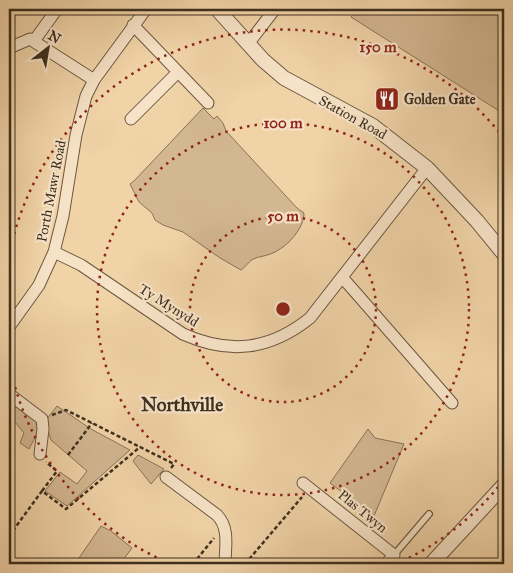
<svg xmlns="http://www.w3.org/2000/svg" width="513" height="573" font-family="'IM FELL Great Primer',serif">
	<style>
		.green { fill: #d3b791; stroke: #887358 }
		.lines { fill: none; stroke-linecap: round; stroke-linejoin: round }
		.service-casing { stroke: #6b5840; stroke-width: 8 }
		.minor-casing { stroke: #6b5840; stroke-width: 13 }
		.tertiary-casing { stroke: #6b5840; stroke-width: 16 }
		.path { stroke: #3e2f1e; stroke-width: 2.5; stroke-dasharray: 4 2.5; stroke-linecap: butt }
		.service { stroke: #f6e2c6; stroke-width: 5.5 }
		.minor { stroke: #f6e2c6; stroke-width: 11 }
		.tertiary { stroke: #f6e2c6; stroke-width: 14 }
		.ring { fill: none; stroke: #8f2418; stroke-width: 2.5; stroke-dasharray: 2.5 5 }
		.labels { text-anchor: middle; stroke-width: 4.5; stroke-linejoin: round; paint-order: stroke }
		.poi-label { font-size: 14px; font-weight: bold; fill: #3e2f1e; stroke: #f6e2c6; text-anchor: start }
		.street-label { font-size: 14px; fill: #3e2f1e; stroke: #f6e2c6 }
		.district-label { font-size: 19px; font-weight: bold; fill: #3e2f1e; stroke: #f6e2c6 }
		.centre { fill: #8f2418; stroke: #f6e2c6; stroke-width: 2.5 }
		.ring-label { font-size: 15px; text-anchor: middle; font-weight: bold; fill: #8f2418; stroke: #f6e2c6; stroke-width: 4.5; stroke-linejoin: round; paint-order: stroke }
	</style>
	<rect width="100%" height="100%" fill="#f1d3a8"/>
	<filter id="stains"><feTurbulence type="fractalNoise" baseFrequency=".004" numOctaves="4"/><feColorMatrix values="0 0 0 0 .2 0 0 0 0 .09 0 0 0 0 .02 0 0 0 .5 -.17"/></filter>
	<radialGradient id="worn" r=".72"><stop offset=".6" stop-color="#630" stop-opacity="0"/><stop offset="1" stop-color="#630" stop-opacity=".3"/></radialGradient>
	<path class="green" d="M357,9H504V114L351,17Z
		M203,108L214,119L217,116L223,123L226,131L297,208L304,213C304,228 289,245 275,252C268,256 260,256 253,259C248,262 246,267 241,270L220,258L183,232L163,225L155,220L152,213L139,202L130,184L134,181Z
		M9,400L38,421L40,428L29,449L20,443L24,433L15,422L9,418Z
		M57,406L91,429L130,450L67,506L45,491L60,472L77,484L87,471L51,440L45,421Z
		M368,429L375,438L404,444L374,516L330,483Z
		M138,455L164,469L151,484L133,461Z
		M101,526L111,531L132,548L120,564H88L79,558Z"/>
	<g class="lines">
		<defs>
			<path id="service" d="M394,555L429,514"/>
			<path id="minor" d="M133,25L208,103
				M34,41L57,9
				M248,44L275,9
				M9,48L30,39L94,80
				M131,119L178,72
				M54,252L81,265L183,334C230,355 270,350 310,318L427,168
				M342,277L452,403
				M9,327L39,285L54,252L63,216L76,135L86,96L94,80L146,9
				M9,394L42,419L43,429L40,454
				M166,477L217,515C230,528 225,548 225,564
				M303,483L394,555L386,564"/>
			<path id="tertiary" d="M217,9L263,60L284,78L373,126L427,168L477,221L504,254
				M431,564L504,485"/>
		</defs>
		<use href="#service" class="service-casing"/>
		<use href="#minor" class="minor-casing"/>
		<use href="#tertiary" class="tertiary-casing"/>
		<path class="path" d="M52,415L66,410L174,464L171,468
			M68,455L92,423
			M42,491L57,471L46,462
			M9,536L42,491L66,509L140,447
			M193,564L214,538
			M245,564L302,497"/>
		<use href="#service" class="service"/>
		<use href="#minor" class="minor"/>
		<use href="#tertiary" class="tertiary"/>
	</g>
	<g class="ring">
		<circle cx="283" cy="309" r="93"/>
		<circle cx="283" cy="309" r="186"/>
		<path d="M503 481A279 279 0 0 1 396 564M170 564A279 279 0 0 1 9 362M9 256A279 279 0 0 1 503 137"/>
	</g>
	<defs>
		<symbol id="restaurant-square" viewBox="-11 -11 22 22"><rect x="-9" y="-9" width="18" height="18" rx="4" fill="#8f2418" stroke="#f6e2c6"/><path d="M-5-6h1v4h1v-4h1v4h1v-4h1v5L-1.5 .5V6h-2V.5L-5-1ZM5-6V6H3V1.5H1.5Q1.5-4 5-6Z" fill="#fff"/></symbol>
	</defs>
	<g fill-rule="evenodd">
		<use href="#restaurant-square" x="373" y="85" width="28" height="28"/>
	</g>
	<g class="labels">
		<g class="poi-label">
			<text x="404" y="104">Golden Gate</text>
		</g>
		<g class="street-label">
			<text transform="translate(353 117) rotate(29)" y="5">Station Road</text>
			<text transform="translate(51 191) rotate(-79)" y="5">Porth Mawr Road</text>
			<text transform="translate(169 305) rotate(32)" y="5">Ty Mynydd</text>
			<text transform="translate(363 511) rotate(39)" y="5">Plas Twyn</text>
		</g>
		<g class="district-label">
			<text x="182" y="411">Northville</text>
		</g>
	</g>
	<circle cx="283" cy="309" r="8" class="centre"/>
	<g class="ring-label">
		<text x="378" y="52">150 m</text>
		<text x="283" y="128">100 m</text>
		<text x="283" y="221">50 m</text>
	</g>
	<rect width="513" height="573" fill="none" stroke="#f1d3a8" stroke-width="30"/>
	<rect x="10" y="10" width="493" height="553" fill="none" stroke="#3e2f1e" stroke-width="2.5"/>
	<rect x="15" y="15" width="483" height="543" fill="none" stroke="#3e2f1e"/>
	<g transform="translate(48 48) rotate(31)" stroke="#f6e2c6" stroke-width="4" paint-order="stroke">
	<path d="M0-4L9 19L0 12L-9 19Z" fill="#3e2f1e"/>
	<text y="-8" font-size="14" font-weight="bold" text-anchor="middle" fill="#3e2f1e">N</text>
	</g>
	<rect width="100%" height="100%" filter="url(#stains)"/>
	<rect width="100%" height="100%" fill="url(#worn)"/>
</svg>
